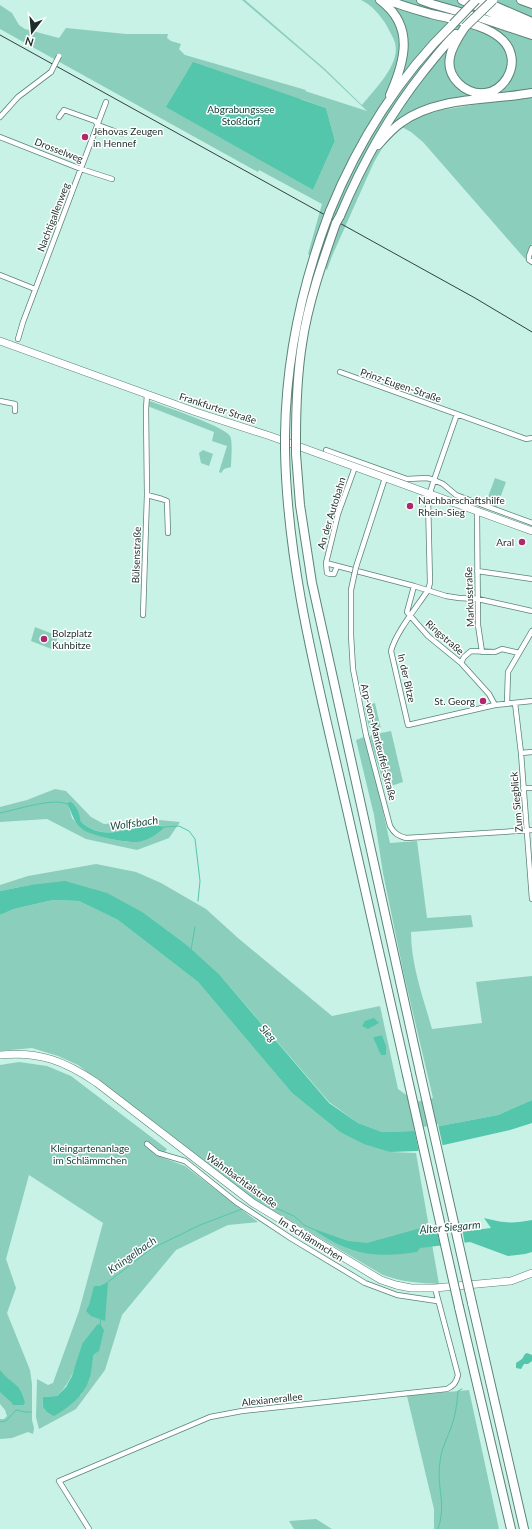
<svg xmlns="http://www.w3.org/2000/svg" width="532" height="1529" font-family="Lato,sans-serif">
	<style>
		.green { fill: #8bcebc; fill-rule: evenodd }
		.water { fill: #53c6ab }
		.pier { fill: #c7f2e5 }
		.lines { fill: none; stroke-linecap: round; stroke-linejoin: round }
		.stream { stroke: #53c6ab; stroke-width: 1 }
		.minor-casing { stroke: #5c8378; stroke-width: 6 }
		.secondary-casing { stroke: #5c8378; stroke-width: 8 }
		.motorway-casing { stroke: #5c8378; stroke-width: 10 }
		.minor { stroke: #fff; stroke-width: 4.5 }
		.secondary { stroke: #fff; stroke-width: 7 }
		.motorway { stroke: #fff; stroke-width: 8 }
		.rail { stroke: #2f433d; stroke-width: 1 }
		.minor-bridge-casing { stroke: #5c8378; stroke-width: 6; stroke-linecap: butt }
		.motorway-bridge-casing { stroke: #5c8378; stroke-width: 10; stroke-linecap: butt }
		.minor-bridge { stroke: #fff; stroke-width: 4.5 }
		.motorway-bridge { stroke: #fff; stroke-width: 8 }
		.poi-dot { fill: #b0286c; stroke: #fff; stroke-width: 1.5 }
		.labels { text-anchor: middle; stroke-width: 3; stroke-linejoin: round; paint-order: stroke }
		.park-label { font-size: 10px; fill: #0d4136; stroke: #fff }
		.poi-label { font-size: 10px; fill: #1c2d28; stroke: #fff; text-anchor: start }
		.street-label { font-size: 10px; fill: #1c2d28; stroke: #fff }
		.water-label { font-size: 11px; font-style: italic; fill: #1a4b40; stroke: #fff }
	</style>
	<rect width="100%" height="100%" fill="#c7f2e5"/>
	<path class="green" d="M242,0H245L325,69L362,105C374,90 401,64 395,43C394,38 389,31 387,26C381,16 372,5 361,0H532V89L427,104L411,111L400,119L390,135L374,162L332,256L327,270L308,254L322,204L259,170L258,172L0,29V5L12,13L19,25L25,29L59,38L66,28L126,34H168L167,38L171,41L181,44L179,49L185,55L306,90L305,91L367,111L323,69ZM301,99L326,108L335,141L313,190L262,161Z
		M532,95V244L529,248L526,260L423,142L411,132L402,127L418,117L442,110Z
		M150,401C165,407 222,425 230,436C233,441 231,460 231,467L224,469L221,473L219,472L227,446L212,441L214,432L150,407L148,406Z
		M203,450L213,454L209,466L201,463L199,453Z
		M495,478L506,482L496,509L485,505Z
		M35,627L58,636L54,650L31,641Z
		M375,703L381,729L376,731L369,727L364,706Z
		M391,731L403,782L385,788L370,738L371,735Z
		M364,737L378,789L390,843L417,841L427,918L471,915L473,927L411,932C411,965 423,997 432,1029L482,1023L476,982L532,976V1100L498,1115L413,1131L382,1132L358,1123L329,1102L219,974L187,945L144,913L30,885L0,891V885L28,876L96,864L136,872L161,883L206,909L238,938L332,1016L380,1006L398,1089L416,1102L433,1098L404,975L383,873L374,815L356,740ZM382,1035L386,1045L385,1055L373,1037Z
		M55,789L66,791L91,817L104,824L159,820L180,822L169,838L137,850L86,839L47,819L0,822V807L27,800ZM75,805L81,822C113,848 136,816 164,827L128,842L111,839L82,829L72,818L69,807Z
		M53,900L79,901L118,920L198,982L292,1093L340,1132L390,1152L416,1153L439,1284C419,1283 402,1282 383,1275L252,1198L78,1065L58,1056L32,1048L0,1051V915L14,909Z
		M19,1062L47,1066L71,1076L167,1149L161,1157L185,1166L258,1222L228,1225L176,1250L122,1315L105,1370L76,1409L39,1429L36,1417L37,1379L48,1385L53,1383L79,1311L103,1223L29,1175L6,1259L16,1288L7,1313L30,1370L32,1384V1420L34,1428L33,1434L28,1432L12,1438L0,1439V1419H4L7,1416L5,1410L0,1404V1065ZM82,1344L94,1354L89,1380L81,1395L45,1411L42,1404L43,1397L57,1396C73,1380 76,1365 82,1344Z
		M469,1390L499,1529H434V1509L407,1396Z
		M316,1519L332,1529H294L289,1521Z"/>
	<path class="water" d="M193,62L326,108L335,141L313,190L166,107Z
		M71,802C78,807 79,814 81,822C111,847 134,818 165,827C157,834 149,840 138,842C126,843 92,836 82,829C73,822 72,812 67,803Z
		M65,881L107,893L144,913L187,945L219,974L329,1103L358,1123L382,1132L413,1131L498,1115L532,1100V1123L510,1130L417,1151L390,1152L364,1144L340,1132L292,1093L198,982L118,920L79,901L53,900L14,909L0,915V891L30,885Z
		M374,1018L379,1023L368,1029L362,1026L365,1021Z
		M382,1035L386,1045V1055H381L373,1037Z
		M484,1218C504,1223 512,1224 532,1220V1252L525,1254L508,1256L470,1242L420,1248L417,1252C396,1255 373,1257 353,1250C340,1246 328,1239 317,1232L314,1229L348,1241L367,1243L421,1228L466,1231L491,1228Z
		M108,1282L105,1321L91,1316L86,1311L89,1305L94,1286H100Z
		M100,1324L104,1330L99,1351L94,1354C92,1362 92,1372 89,1380C84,1396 68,1408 54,1416C44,1411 41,1408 43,1397L57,1396L66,1387L72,1376L82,1344L97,1325Z
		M527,1353L532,1355V1361L528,1364H524L521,1369L516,1368V1363L522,1359L525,1354Z
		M0,1370C11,1385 20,1381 25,1403L23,1405H13L12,1403L0,1392Z"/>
	<path class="pier" d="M438,1124L443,1147L419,1152L414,1129Z
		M436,1227L462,1228L465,1245L441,1248Z"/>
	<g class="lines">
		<path class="stream" d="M0,813C16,810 54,797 67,804
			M164,827L179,826L189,831L195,839L200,881L198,901
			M191,950L195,927
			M260,1200L266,1201L276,1208L294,1216L304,1225L315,1230
			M108,1282L151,1249L200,1225L242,1209
			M100,1325L101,1318
			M0,1422L6,1421L16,1410L25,1412H31
			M438,1529C447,1503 436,1487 440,1462C441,1449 446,1442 450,1430C455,1419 457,1404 458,1391L462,1389"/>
		<defs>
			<path id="minor" d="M0,117L18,97L51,72
				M59,117L64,110L95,121L98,125L122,134
				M0,137L81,169L112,179
				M532,248L529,256V260L532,262
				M0,275L35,289
				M18,339L23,322L106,102
				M340,372L526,439L532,438
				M0,401L15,404V411
				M326,450L407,479L427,478L434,480L457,414
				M147,495L162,499L167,501L168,533
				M477,515L478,625L482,652
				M326,563L338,514L355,467
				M337,566L334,574H330L327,573L326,563L414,586L446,596L459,598L478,599L532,611
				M356,567L385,478
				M477,571L532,579
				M354,576L351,590V635L353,669L366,735L390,826C394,833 398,836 406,838L532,830
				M414,586L407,612L428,636L461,663L489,694L495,705L532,701
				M143,615L147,495L146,409L147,395
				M461,663L464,657L471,651L495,652L502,649L519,653
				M507,703L508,672L532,631
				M515,703L521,753L532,899
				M495,705L408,725L391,651C396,632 417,607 428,590L430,583L428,499L434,480L443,484L456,495L532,523
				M521,753L532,752
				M523,788H532
				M147,1144L158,1153L185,1161L236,1202L292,1239L365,1283L397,1295L437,1301
				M89,1529L59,1481L210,1417L242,1411L447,1389C454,1385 456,1383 458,1375L435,1288"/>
			<path id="secondary" d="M0,341L196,412L270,436L532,531
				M0,1055C39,1051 65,1061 97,1083L253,1203L381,1280L396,1285L411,1288H435L511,1281L532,1273"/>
			<path id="motorway" d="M380,0C415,26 405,61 390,95
				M388,0C402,6 417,10 431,14C455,20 505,26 511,55C513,63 511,71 507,78C502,86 494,92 485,93C465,95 446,77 450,57C452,46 459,36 465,27
				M421,0L432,4L481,18L532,35
				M462,0L529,29
				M481,0L532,22
				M521,0L532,4
				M378,145C385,137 393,128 402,122C439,96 489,101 532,93
				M330,211C358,142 400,75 453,24
				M340,216C362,164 389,115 424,71C434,59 444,45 456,34
				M285,435C286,360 301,289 327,219
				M296,439C296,408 297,376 302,344C308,303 322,263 336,223
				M285,450C287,556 312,659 336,762C360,866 383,970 407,1075
				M296,454L300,505L312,583L420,1072
				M472,1303L524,1529
				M459,1307L511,1529"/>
		</defs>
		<use href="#minor" class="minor-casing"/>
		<use href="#secondary" class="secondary-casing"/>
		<use href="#motorway" class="motorway-casing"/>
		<use href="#minor" class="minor"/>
		<use href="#secondary" class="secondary"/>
		<use href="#motorway" class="motorway"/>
		<path class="rail" d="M0,35L475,298L532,332"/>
		<defs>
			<path id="minor-bridge" d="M51,72L59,56
				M354,576L356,567"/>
			<path id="motorway-bridge" d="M453,24L476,0
				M465,27L493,0
				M327,219L330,211
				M336,223L340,216
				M285,435V450
				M296,439V454
				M420,1072L472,1303
				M407,1075L459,1307"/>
		</defs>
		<use href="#minor-bridge" class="minor-bridge-casing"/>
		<use href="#motorway-bridge" class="motorway-bridge-casing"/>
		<use href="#minor-bridge" class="minor-bridge"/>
		<use href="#motorway-bridge" class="motorway-bridge"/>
	</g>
	<g class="poi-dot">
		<circle cx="85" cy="137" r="4"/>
		<circle cx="410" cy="506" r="4"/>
		<circle cx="522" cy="542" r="4"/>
		<circle cx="44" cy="639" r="4"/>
		<circle cx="483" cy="701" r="4"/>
	</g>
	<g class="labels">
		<g class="park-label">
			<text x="241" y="113">Abgrabungssee<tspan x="241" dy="12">Stoßdorf</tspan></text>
			<text x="90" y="1152">Kleingartenanlage<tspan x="90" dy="12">im Schlämmchen</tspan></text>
		</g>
		<g class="poi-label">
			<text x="93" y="135">Jehovas Zeugen<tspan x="93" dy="12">in Hennef</tspan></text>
			<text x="418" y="504">Nachbarschaftshilfe<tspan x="418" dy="12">Rhein-Sieg</tspan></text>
			<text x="514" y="546" text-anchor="end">Aral</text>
			<text x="52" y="637">Bolzplatz<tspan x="52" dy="12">Kuhbitze</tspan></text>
			<text x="475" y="705" text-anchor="end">St. Georg</text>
		</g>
		<g class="street-label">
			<text transform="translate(59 150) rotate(21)" y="4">Drosselweg</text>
			<text transform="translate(53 217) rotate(-69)" y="4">Nachtigallenweg</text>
			<text transform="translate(401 385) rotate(19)" y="4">Prinz-Eugen-Straße</text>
			<text transform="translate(218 408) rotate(18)" y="4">Frankfurter Straße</text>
			<text transform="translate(331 513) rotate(-73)" y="4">An der Autobahn</text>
			<text transform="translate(136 555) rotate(-88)" y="4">Bülsenstraße</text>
			<text transform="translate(469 597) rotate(-92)" y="4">Markusstraße</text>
			<text transform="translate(445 637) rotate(41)" y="4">Ringstraße</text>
			<text transform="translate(407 678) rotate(77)" y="4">In der Bitze</text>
			<text transform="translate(379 742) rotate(76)" y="4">Arp-von-Manteuffel-Straße</text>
			<text transform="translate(516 802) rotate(-95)" y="4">Zum Siegblick</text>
			<text transform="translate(242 1180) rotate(36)" y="4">Wahnbachtalstraße</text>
			<text transform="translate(311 1239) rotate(32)" y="4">Im Schlämmchen</text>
			<text transform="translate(272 1399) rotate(-6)" y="4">Alexianerallee</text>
		</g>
		<g class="water-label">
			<text transform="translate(134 823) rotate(-8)" y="4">Wolfsbach</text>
			<text transform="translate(268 1033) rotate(47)" y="4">Sieg</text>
			<text transform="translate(450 1227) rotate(-5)" y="4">Alter Siegarm</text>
			<text transform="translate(132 1255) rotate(-35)" y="4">Kningelbach</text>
		</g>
	</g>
	<g transform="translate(32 32) rotate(196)" stroke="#ffffff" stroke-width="3" paint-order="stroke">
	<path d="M0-3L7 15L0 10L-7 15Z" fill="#1c2d28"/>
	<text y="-6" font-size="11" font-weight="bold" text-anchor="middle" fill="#1c2d28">N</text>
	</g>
</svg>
